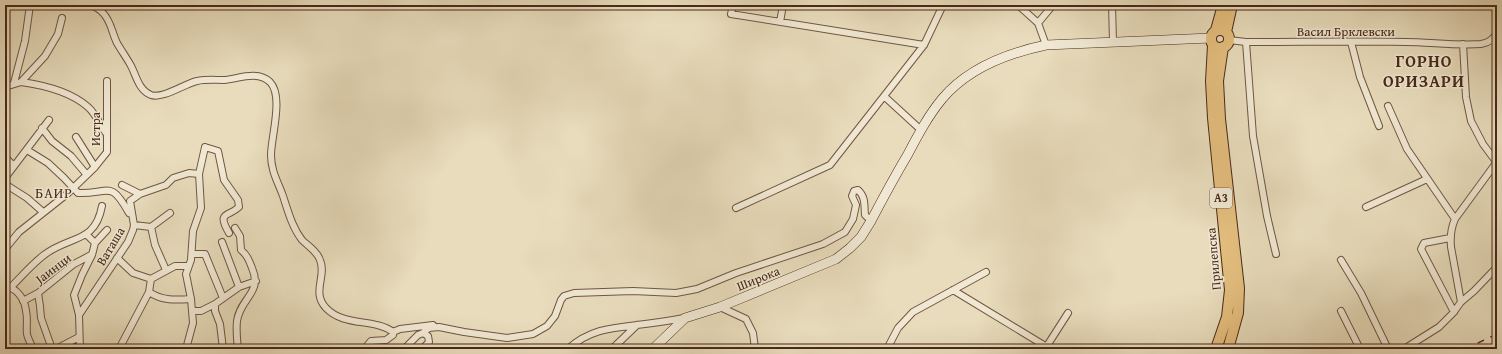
<svg xmlns="http://www.w3.org/2000/svg" width="1502" height="354" font-family="'Gentium Book Plus',serif">
	<style>
		.lines { fill: none; stroke-linecap: round; stroke-linejoin: round }
		.street-casing { stroke: #705642; stroke-width: 8 }
		.secondary-casing { stroke: #482919; stroke-width: 10 }
		.primary-casing { stroke: #482919; stroke-width: 12 }
		.street { stroke: #f0e8d3; stroke-width: 6 }
		.secondary { stroke: #f0e8d3; stroke-width: 9 }
		.primary { stroke: #e4be7e; stroke-width: 10 }
		.rail { stroke: #482919; stroke-width: 1.5; stroke-dasharray: 7 7; stroke-linecap: butt }
		.labels { text-anchor: middle; stroke-width: 3; stroke-linejoin: round; paint-order: stroke }
		.shield { fill: #f0e8d3; stroke: #7a6251; stroke-width: 1 }
		.shield-label { font-size: 12px; font-weight: bold; fill: #482919 }
		.street-label { font-size: 13px; fill: #482919; stroke: #f0e8d3 }
		.neighbourhood-label { font-size: 14px; letter-spacing: 1px; fill: #482919; stroke: #f0e8d3 }
		.district-label { font-size: 17px; font-weight: bold; letter-spacing: 1px; fill: #482919; stroke: #f0e8d3 }
	</style>
	<rect width="100%" height="100%" fill="#e8dcbc"/>
	<filter id="stains"><feTurbulence type="fractalNoise" baseFrequency=".005" numOctaves="4"/><feColorMatrix values="0 0 0 0 .2 0 0 0 0 .09 0 0 0 0 .02 0 0 0 .5 -.17"/></filter>
	<radialGradient id="worn" r=".72"><stop offset=".6" stop-color="#630" stop-opacity="0"/><stop offset="1" stop-color="#630" stop-opacity=".3"/></radialGradient>
	<g class="lines">
		<defs>
			<path id="street" d="M91,5C95,7 100,9 103,13C111,21 112,33 117,43C121,50 126,57 130,64C136,74 138,90 151,95C163,99 184,84 197,81C206,79 215,80 224,80C238,79 257,70 270,82C284,96 271,137 271,155C271,171 278,182 283,196C288,211 292,227 302,240C308,246 317,251 320,260C327,276 311,292 326,308C344,327 374,318 393,332V335L386,340L371,341L366,347L367,349
				M733,5L731,14L924,45
				M1018,5L1038,23L1046,45
				M1112,5L1113,41
				M1495,5L1497,20
				M780,22L783,5
				M1038,23L1053,5
				M1229,40L1246,42C1299,42 1352,41 1405,42C1430,42 1456,46 1481,44C1488,43 1494,39 1497,32
				M1246,42L1253,136L1267,216L1276,254
				M1351,42L1360,77L1379,126
				M1463,44L1466,97L1471,121L1483,144L1497,163
				M21,82C43,85 71,92 88,107C96,114 100,125 106,133
				M14,83L25,41L30,5
				M5,87L21,82L45,56L58,34L62,18
				M885,97L921,130
				M1388,106L1407,149L1455,219
				M42,128L52,141L71,156L87,175
				M76,137L95,167
				M27,150L48,163L64,178L78,193C110,194 110,179 129,213
				M5,157L14,166
				M5,178L49,120
				M5,184L27,198L43,212
				M122,185L140,194
				M1366,207L1427,179
				M736,208L830,165L924,45L943,5
				M134,225L151,227L155,245L166,270
				M151,227L170,213
				M235,228L240,236L241,250C247,255 249,260 252,268C263,293 240,298 237,321C236,330 237,340 238,349
				M1450,238L1424,243L1421,249L1454,312
				M222,242L239,287L215,304V311L220,324L223,349
				M95,243L107,230
				M5,249L19,232L67,194L95,167L107,152V81
				M192,254H205L223,298
				M117,258L133,273L151,279L175,266H188
				M1341,260L1361,293L1388,349
				M151,279L149,292C162,301 176,300 191,299
				M5,287C17,287 25,300 26,311C28,319 26,327 27,334C28,339 31,344 33,349
				M11,287C22,276 32,264 44,255C70,235 95,244 102,206
				M239,287L256,281
				M953,290L1047,347
				M38,293L40,306L41,318L52,349
				M23,301L38,293L74,264L91,255
				M1461,302L1451,247C1450,236 1451,228 1455,219L1496,163
				M720,307L746,319L753,333L755,349
				M192,311H201L215,304
				M1341,311L1360,349
				M79,315L74,295L82,275L92,255L95,243L87,235
				M393,332L400,329L433,325
				M423,333L429,328L439,327L464,332L507,338L533,334L547,326L555,316L561,300L564,296L574,293L633,291L676,293L697,289L736,273L823,244L845,232L853,219L856,205L852,196L854,191L858,190C866,197 864,206 865,215L871,221
				M56,349L79,337
				M80,349L79,315L128,242L133,230L134,225L130,201L140,194L166,185L173,178L189,173L199,174
				M119,349L149,292
				M186,349L193,323L191,299L186,274L191,260L193,231L201,208L199,174L205,147L218,151L224,180L238,200L239,207C229,217 216,211 229,233
				M404,349L418,335L423,333L428,336L429,342L422,349
				M568,349C589,330 610,328 637,325C653,323 668,321 684,318
				M612,349L637,325
				M887,349L898,328L913,312L986,272
				M1045,349L1068,313
				M1404,349L1439,327L1453,313L1461,302L1474,291L1497,267"/>
			<path id="secondary" d="M653,349L685,318L720,307L836,259L850,248L861,237L871,221C883,198 895,176 908,154C918,135 928,116 942,99C967,69 1008,53 1046,45L1211,38"/>
			<path id="primary" d="M1216,30L1223,5
				M1211 39a9 9 0 1 1 18 0a9 9 0 1 1-18 0Z
				M1226,32L1232,5
				M1213,45L1211,81L1213,118L1230,290L1227,317L1216,349
				M1223,47L1218,81L1220,119L1239,288L1238,313L1228,349"/>
		</defs>
		<use href="#street" class="street-casing"/>
		<use href="#secondary" class="secondary-casing"/>
		<use href="#primary" class="primary-casing"/>
		<use href="#street" class="street"/>
		<use href="#secondary" class="secondary"/>
		<use href="#primary" class="primary"/>
		<path class="rail" d="M1465,349L1497,334"/>
	</g>
	<g class="labels">
		<rect class="shield" x="1210" y="188" width="22" height="20" rx="3"/>
		<g class="shield-label">
			<text x="1221" y="202">A3</text>
		</g>
		<g class="street-label">
			<text x="1346" y="36">Васил Брклевски</text>
			<text transform="translate(95 129) rotate(-90)" y="5">Истра</text>
			<text transform="translate(110 246) rotate(-59)" y="5">Ваташа</text>
			<text transform="translate(1213 259) rotate(-95)" y="5">Прилепска</text>
			<text transform="translate(53 268) rotate(-37)" y="5">Јаинци</text>
			<text transform="translate(758 278) rotate(-22)" y="5">Широка</text>
		</g>
		<g class="neighbourhood-label">
			<text x="54" y="198">БАИР</text>
		</g>
		<g class="district-label">
			<text x="1424" y="67">ГОРНО<tspan x="1424" dy="20">ОРИЗАРИ</tspan></text>
		</g>
	</g>
	<rect width="1502" height="354" fill="none" stroke="#e8dcbc" stroke-width="20"/>
	<rect x="6" y="6" width="1490" height="342" fill="none" stroke="#482919" stroke-width="2"/>
	<rect x="10" y="10" width="1482" height="334" fill="none" stroke="#482919"/>
	<rect width="100%" height="100%" filter="url(#stains)"/>
	<rect width="100%" height="100%" fill="url(#worn)"/>
</svg>
